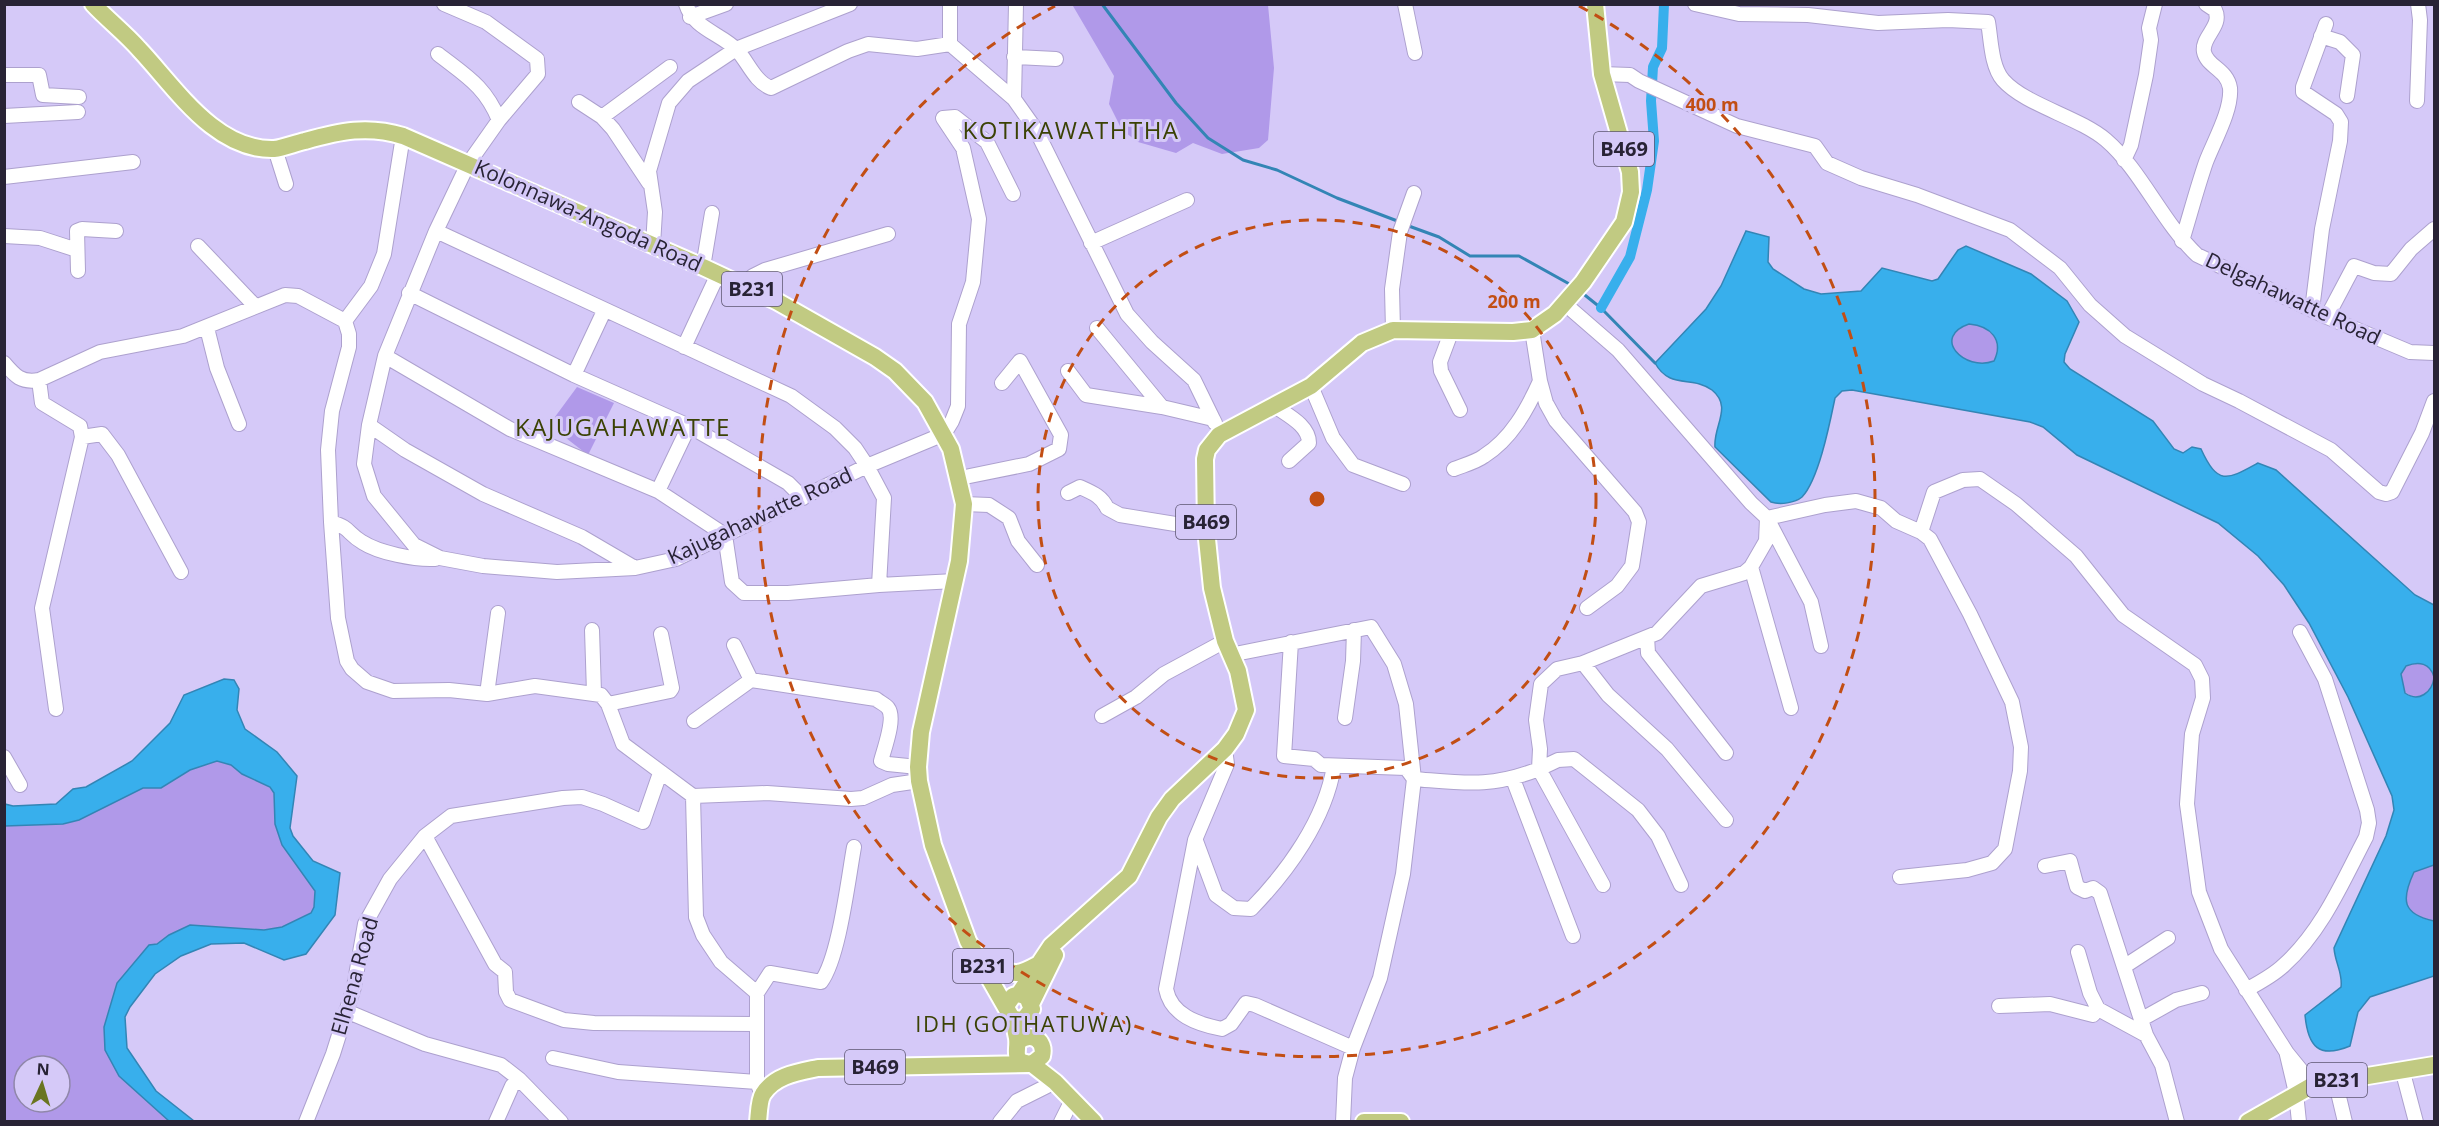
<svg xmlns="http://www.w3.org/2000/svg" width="2439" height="1126" font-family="'Open Sans',sans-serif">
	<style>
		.green { fill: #b099e9; fill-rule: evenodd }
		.water { fill: #38afec; stroke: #3385b5; stroke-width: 1.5; fill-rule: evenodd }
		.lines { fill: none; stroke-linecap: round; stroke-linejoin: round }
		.stream { stroke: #3385b5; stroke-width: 3 }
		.canal { stroke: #38afec; stroke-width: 10 }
		.minor-casing { stroke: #ada1ce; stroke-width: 16 }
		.major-casing { stroke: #fff; stroke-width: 20 }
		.minor { stroke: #fff; stroke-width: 14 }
		.major { stroke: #c1ca82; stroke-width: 16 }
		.ring { fill: none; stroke: #c24e14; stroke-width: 3; stroke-dasharray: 10 8 }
		.labels { text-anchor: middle; stroke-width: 6; stroke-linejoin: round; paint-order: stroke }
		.shield { fill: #d5c9f8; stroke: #5c5570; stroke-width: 1.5 }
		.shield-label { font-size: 20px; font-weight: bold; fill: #282335 }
		.street-label { font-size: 21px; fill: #282335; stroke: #d5c9f8 }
		.neighbourhood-label { font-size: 22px; letter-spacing: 1.5px; fill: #3b4204; stroke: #d5c9f8 }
		.quarter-label { font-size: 24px; letter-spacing: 1.5px; fill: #3b4204; stroke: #d5c9f8 }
		.centre { fill: #c24e14; stroke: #d5c9f8; stroke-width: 3 }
		.ring-label { font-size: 18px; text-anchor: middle; font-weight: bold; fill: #c24e14; stroke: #d5c9f8; stroke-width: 6; stroke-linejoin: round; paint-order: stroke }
	</style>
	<rect width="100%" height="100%" fill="#d5c9f8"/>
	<path class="green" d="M1265,4L1268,5L1274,68L1268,140L1259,148L1222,154L1193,143L1176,153L1138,142L1122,130L1109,104L1114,76L1073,6L1068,5Z
		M1970,324C1991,327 2003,339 1994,361C1963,372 1931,337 1970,324Z
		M577,387L614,403L588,455L549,425Z
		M2400 680a17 17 0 1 1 34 0a17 17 0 1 1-34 0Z
		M217,761L231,765L242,774L270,787L274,793L275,824L282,845L315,891L314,907L311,913L282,927L264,930L190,925L169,935L157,944L117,983L119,1076L169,1121H5L4,826L63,824L79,820L143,788H161L190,770ZM24,1066H60V1102H24Z
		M2434,865V921C2401,912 2400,902 2414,872Z"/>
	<path class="water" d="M1746,231L1769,237L1768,262L1773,269L1804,289L1821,294L1861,291L1882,268L1932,281L1938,279L1958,250L1966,246L2031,274L2067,301L2079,322L2065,354L2064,362L2070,369L2153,421L2174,449L2183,453L2192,447L2201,449C2218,486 2227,480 2258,463L2276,470L2415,595L2434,605V677C2430,663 2419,661 2406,666L2401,674L2405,693C2419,703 2432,692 2434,678V865L2414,872C2401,900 2402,914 2434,921V976L2370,997L2358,1012L2350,1046C2319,1059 2308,1047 2305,1015L2341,987C2343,973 2335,963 2334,948L2386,836L2394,810L2392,796L2348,697L2309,623L2284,585L2258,556L2218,523L2077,455L2043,427L2030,422L1852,390L1842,391L1835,398C1830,422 1819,479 1802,497C1795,503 1780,505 1771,502L1715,447C1713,426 1733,407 1712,390C1692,375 1670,390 1655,363L1706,309L1721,286ZM1969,324C1991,326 2004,340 1994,361C1964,372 1931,337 1969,324Z
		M224,679L234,680L239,689L237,710L245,729L277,752L297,776L290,828L293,836L313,861L340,873L335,915L306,954L284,960L244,943L211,944L181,956L155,974L130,1007L125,1017L127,1048L156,1091L194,1121H169L119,1076L105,1050L104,1027L117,983L149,945L157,944L169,935L190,925L264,930L282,927L311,913L314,907L315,891L282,845L275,824L274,793L270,787L242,774L231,765L217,761L190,770L161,788H143L79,820L63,824L5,826V804L13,806L56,804L73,789L86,787L132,761L170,723L184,695Z"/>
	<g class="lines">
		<path class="stream" d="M1102,4L1176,103L1208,138L1243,160L1277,170L1337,198L1400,222
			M1406,225L1439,237L1470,256H1519L1573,286
			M1581,292L1601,308L1655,363"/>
		<path class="canal" d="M1601,308L1630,257L1647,190L1654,141L1651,101L1653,67L1662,48L1664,4"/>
		<defs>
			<path id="minor" d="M444,4L486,22L537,59L538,74L499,120L468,164L436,231L385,356L369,425L364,464L374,496L414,545L440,558L483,566L557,572L635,568L676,559L867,466L944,434L952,421L958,406L959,324L973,282L979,219L963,148L943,118L955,117L987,142L1013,194
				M686,4C694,29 720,33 737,50C748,62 755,82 771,88L848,51L868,44L917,49L950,44L1014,99L1036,130L1127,314L1152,342L1194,380L1213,419
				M1405,4L1415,53
				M1695,4L1739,14L1808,15L1878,23L1948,20L1988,22C1991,39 1991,66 2003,80C2025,105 2079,117 2106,140C2141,170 2162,222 2197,255L2327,317L2410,352L2434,353
				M690,17L726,4
				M2321,36L2340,42L2353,55L2347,96
				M950,44V4
				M438,54C466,76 485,86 499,120
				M1014,57L1056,59
				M1602,74L1630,75L1639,81L1737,126L1815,146L1827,163L1861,178L1917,195L2010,230L2060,268L2090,305L2125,336L2203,384L2239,401L2331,450L2379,492L2386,494L2392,492L2422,433L2434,401
				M4,75H39L43,95L79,97
				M1014,99L1016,4
				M2417,101L2420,20L2418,4
				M579,102L602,117L613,129L649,183
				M4,116L78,112
				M602,117L670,67
				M275,149L286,184
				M2124,160L2131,145L2146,75L2151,40L2149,28L2155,4
				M4,177L133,162
				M4,236L40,238L77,250
				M2182,241C2190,215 2197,188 2206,162C2214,141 2232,110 2230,88C2227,69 2207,67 2204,52C2201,37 2223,26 2215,10L2206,4
				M1091,243L1187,200
				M653,245L655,212L649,171L669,103L688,81L736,49L850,4
				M198,246L255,306
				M703,267L712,213
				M78,271L77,231L82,229L116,231
				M744,285L753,276L765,270L888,234
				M409,293L574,375L689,426L788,483L803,498
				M1565,304L1618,350L1751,503L1767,518L1825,505L1856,501L1881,508L1896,521L1921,532L1934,492L1963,480L1980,479L2016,504L2076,556L2123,615L2195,665L2202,679L2203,698L2192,734L2187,804L2199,892L2221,949L2287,1053L2313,1085
				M2312,310L2322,229L2340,141L2341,122L2336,114L2303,92V87L2326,24
				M2327,317L2354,266L2374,273L2391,274L2411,249L2434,229
				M345,321L371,286L384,254L403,136
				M207,328L217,368L239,424
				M1097,328L1162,407L1213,419L1215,423
				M1393,330L1392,289L1400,232L1414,193
				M1452,330L1440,362L1441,371L1460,410
				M1532,330L1540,381L1546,403L1556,421L1635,512L1639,522L1632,566L1617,586L1587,608
				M684,347L718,274
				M385,356L510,429L658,491L725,535L732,582L744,593H788L879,585L884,498L867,466L855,448L835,428L791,396L436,231
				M4,363C15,376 21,383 39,380L100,352L183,336L285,295L298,296L345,321L349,334V347L332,411L328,450L331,522L338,618L347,661L352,669L367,682L393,691L449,690L487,694L535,686L601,695L608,704L623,744L693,796L696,917L703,935L721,962L757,993V1082L762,1095
				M1068,371L1086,395L1162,407
				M574,375L604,311
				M39,380L42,403L80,426L82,437L42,608L56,709
				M1311,386L1333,438L1353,465L1403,484
				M1276,407C1289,416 1309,426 1309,443L1289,461
				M369,425L405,450L483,494L582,537L635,568
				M82,437L102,434L118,455L181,572
				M1454,469C1464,465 1476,462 1484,456C1511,439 1527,410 1540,381
				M960,478L1029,464L1059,449L1061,435L1020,361L1002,383
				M658,491L689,426
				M1068,493L1080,487C1091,492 1102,496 1107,508L1120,515L1206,529
				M964,504L989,505L1009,518L1018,541L1037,565
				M1767,518L1811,602L1821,646
				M331,522C351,528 347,533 362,542C379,553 415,560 435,559
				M1751,567L1791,708
				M879,585L955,581
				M592,630L594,693
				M1647,637L1648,653L1726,753
				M1291,642L1284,756L1314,759L1321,765L1406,768L1414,779C1465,783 1490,788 1539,769L1540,749L1536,720L1541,684L1557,669L1583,663L1657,633L1701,586L1744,573L1751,567L1766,541L1767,518
				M1230,655L1371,627L1394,664L1406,704L1414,779L1403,874L1380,978L1353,1048L1345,1078L1343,1122
				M1583,663L1608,695L1667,749L1726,820
				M751,680L876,699C879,702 885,704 888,708C896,718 884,749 881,761L888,764L918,767
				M487,694L498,613
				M608,704L670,691L672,688L661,634
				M1102,716L1136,697L1164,674L1225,641
				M1345,718L1353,661L1354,630
				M694,721L751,680L734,645
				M1225,749L1227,764L1195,840L1166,989C1171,1015 1197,1024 1222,1029L1231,1024L1246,1003L1255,1005L1353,1048
				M4,757L20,785
				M1513,779L1573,936
				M693,796L767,793L851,799L863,798L892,785L919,781
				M425,836L495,964L505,972L506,992L510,1000L564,1020L594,1023L756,1024
				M1196,841L1216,895L1234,908L1251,909C1288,871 1325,820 1334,766
				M2045,866L2070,861L2077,887L2085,891L2093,888L2100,893L2146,1035L2162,1065L2177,1122
				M1900,877L1967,870L1992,863L2005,849L2020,771L2021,747L2012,702L1970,614L1930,539L1921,532
				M1603,885L1539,769L1558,760L1574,759L1638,810L1658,836L1681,885
				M2078,952L2090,993L2098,1009
				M2125,966L2168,938
				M2246,990C2259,983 2274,975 2284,965C2322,931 2343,881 2366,837L2369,823L2367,810L2325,679L2300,632
				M757,993L770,973L821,982C839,958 848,880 854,847
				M1999,1006L2050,1004L2093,1015L2098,1009L2146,1035
				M346,1011L425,1044L501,1065L519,1079L561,1122
				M2142,1019L2176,1000L2202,993
				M2287,1055L2296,1093L2299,1122
				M553,1058L618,1072L757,1082
				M2402,1069L2416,1122
				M2335,1080L2345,1122
				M306,1122L333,1054L354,987L365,924L390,879L425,836L451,816L563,798L582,797L603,804L643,822L660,773
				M496,1122L512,1086L519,1079
				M1000,1122L1017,1101L1055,1082
				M1061,1122L1072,1100"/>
			<path id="major" d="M93,4C108,20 125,33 139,49C175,87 215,151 274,149C284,148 295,143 305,141C340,131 368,125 403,136L703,267L778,302L875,357L895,371L925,402L951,449L964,504L959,561L921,732L918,767L919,781L933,845L968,941L1012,1018L1019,1020L1025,1018L1032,1009L1027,997L1019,994L1013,996L1006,1006
				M994,966C1014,976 1019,975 1037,965
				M1019,994L1051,946L1129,876L1159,817L1172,799L1225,749L1236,734L1246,710L1238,671L1225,641L1212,588L1206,529L1205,459L1207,450L1219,435L1311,386L1362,343L1393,330L1513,332L1532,330L1555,314L1583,282L1624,222L1631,192L1630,172L1602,74L1595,4
				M1031,1004L1055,955
				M1012,1018C1014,1024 1016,1031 1017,1038C1019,1051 1010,1062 1032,1064L1042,1056C1046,1040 1031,1031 1018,1042
				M1032,1064L1055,1082L1094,1122
				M758,1122C759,1113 759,1100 763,1094C775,1075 799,1072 818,1068L1029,1064
				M1364,1122H1401
				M2248,1122L2313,1085L2434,1065"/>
		</defs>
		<use href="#minor" class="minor-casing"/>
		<use href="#major" class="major-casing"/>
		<use href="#minor" class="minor"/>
		<use href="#major" class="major"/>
	</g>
	<g class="ring">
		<circle cx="1317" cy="499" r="279"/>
		<path d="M1579 6A558 558 0 1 1 1055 6"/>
	</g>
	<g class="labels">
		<g class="shield">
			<rect x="1594" y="132" width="60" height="34" rx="4.5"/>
			<rect x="722" y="272" width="60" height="34" rx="4.5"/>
			<rect x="1176" y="505" width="60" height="34" rx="4.5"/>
			<rect x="953" y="949" width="60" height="34" rx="4.5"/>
			<rect x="845" y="1050" width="60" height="34" rx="4.5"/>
			<rect x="2307" y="1063" width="60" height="34" rx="4.5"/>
		</g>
		<g class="shield-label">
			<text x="1624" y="156">B469</text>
			<text x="752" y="296">B231</text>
			<text x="1206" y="529">B469</text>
			<text x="983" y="973">B231</text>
			<text x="875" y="1074">B469</text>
			<text x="2337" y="1087">B231</text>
		</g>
		<g class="street-label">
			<text transform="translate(588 216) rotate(24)" y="7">Kolonnawa-Angoda Road</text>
			<text transform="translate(2293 299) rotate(25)" y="7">Delgahawatte Road</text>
			<text transform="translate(760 516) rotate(-25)" y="7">Kajugahawatte Road</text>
			<text transform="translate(355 976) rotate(-74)" y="7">Elhena Road</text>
		</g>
		<g class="neighbourhood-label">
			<text x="1024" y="1032">IDH (GOTHATUWA)</text>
		</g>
		<g class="quarter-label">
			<text x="1071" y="139">KOTIKAWATHTHA</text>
			<text x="623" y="436">KAJUGAHAWATTE</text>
		</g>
	</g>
	<circle cx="1317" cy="499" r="9" class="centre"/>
	<g class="ring-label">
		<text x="1712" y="111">400 m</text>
		<text x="1514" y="308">200 m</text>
	</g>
	<rect width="2439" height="1126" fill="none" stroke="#282335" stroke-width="12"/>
	<g transform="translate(42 1084) rotate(4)"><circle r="28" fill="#d5c9f8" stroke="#9087aa" stroke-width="1.5"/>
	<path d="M0-4.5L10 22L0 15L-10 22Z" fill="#6a7520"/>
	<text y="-9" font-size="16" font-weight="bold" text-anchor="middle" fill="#282335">N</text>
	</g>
</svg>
